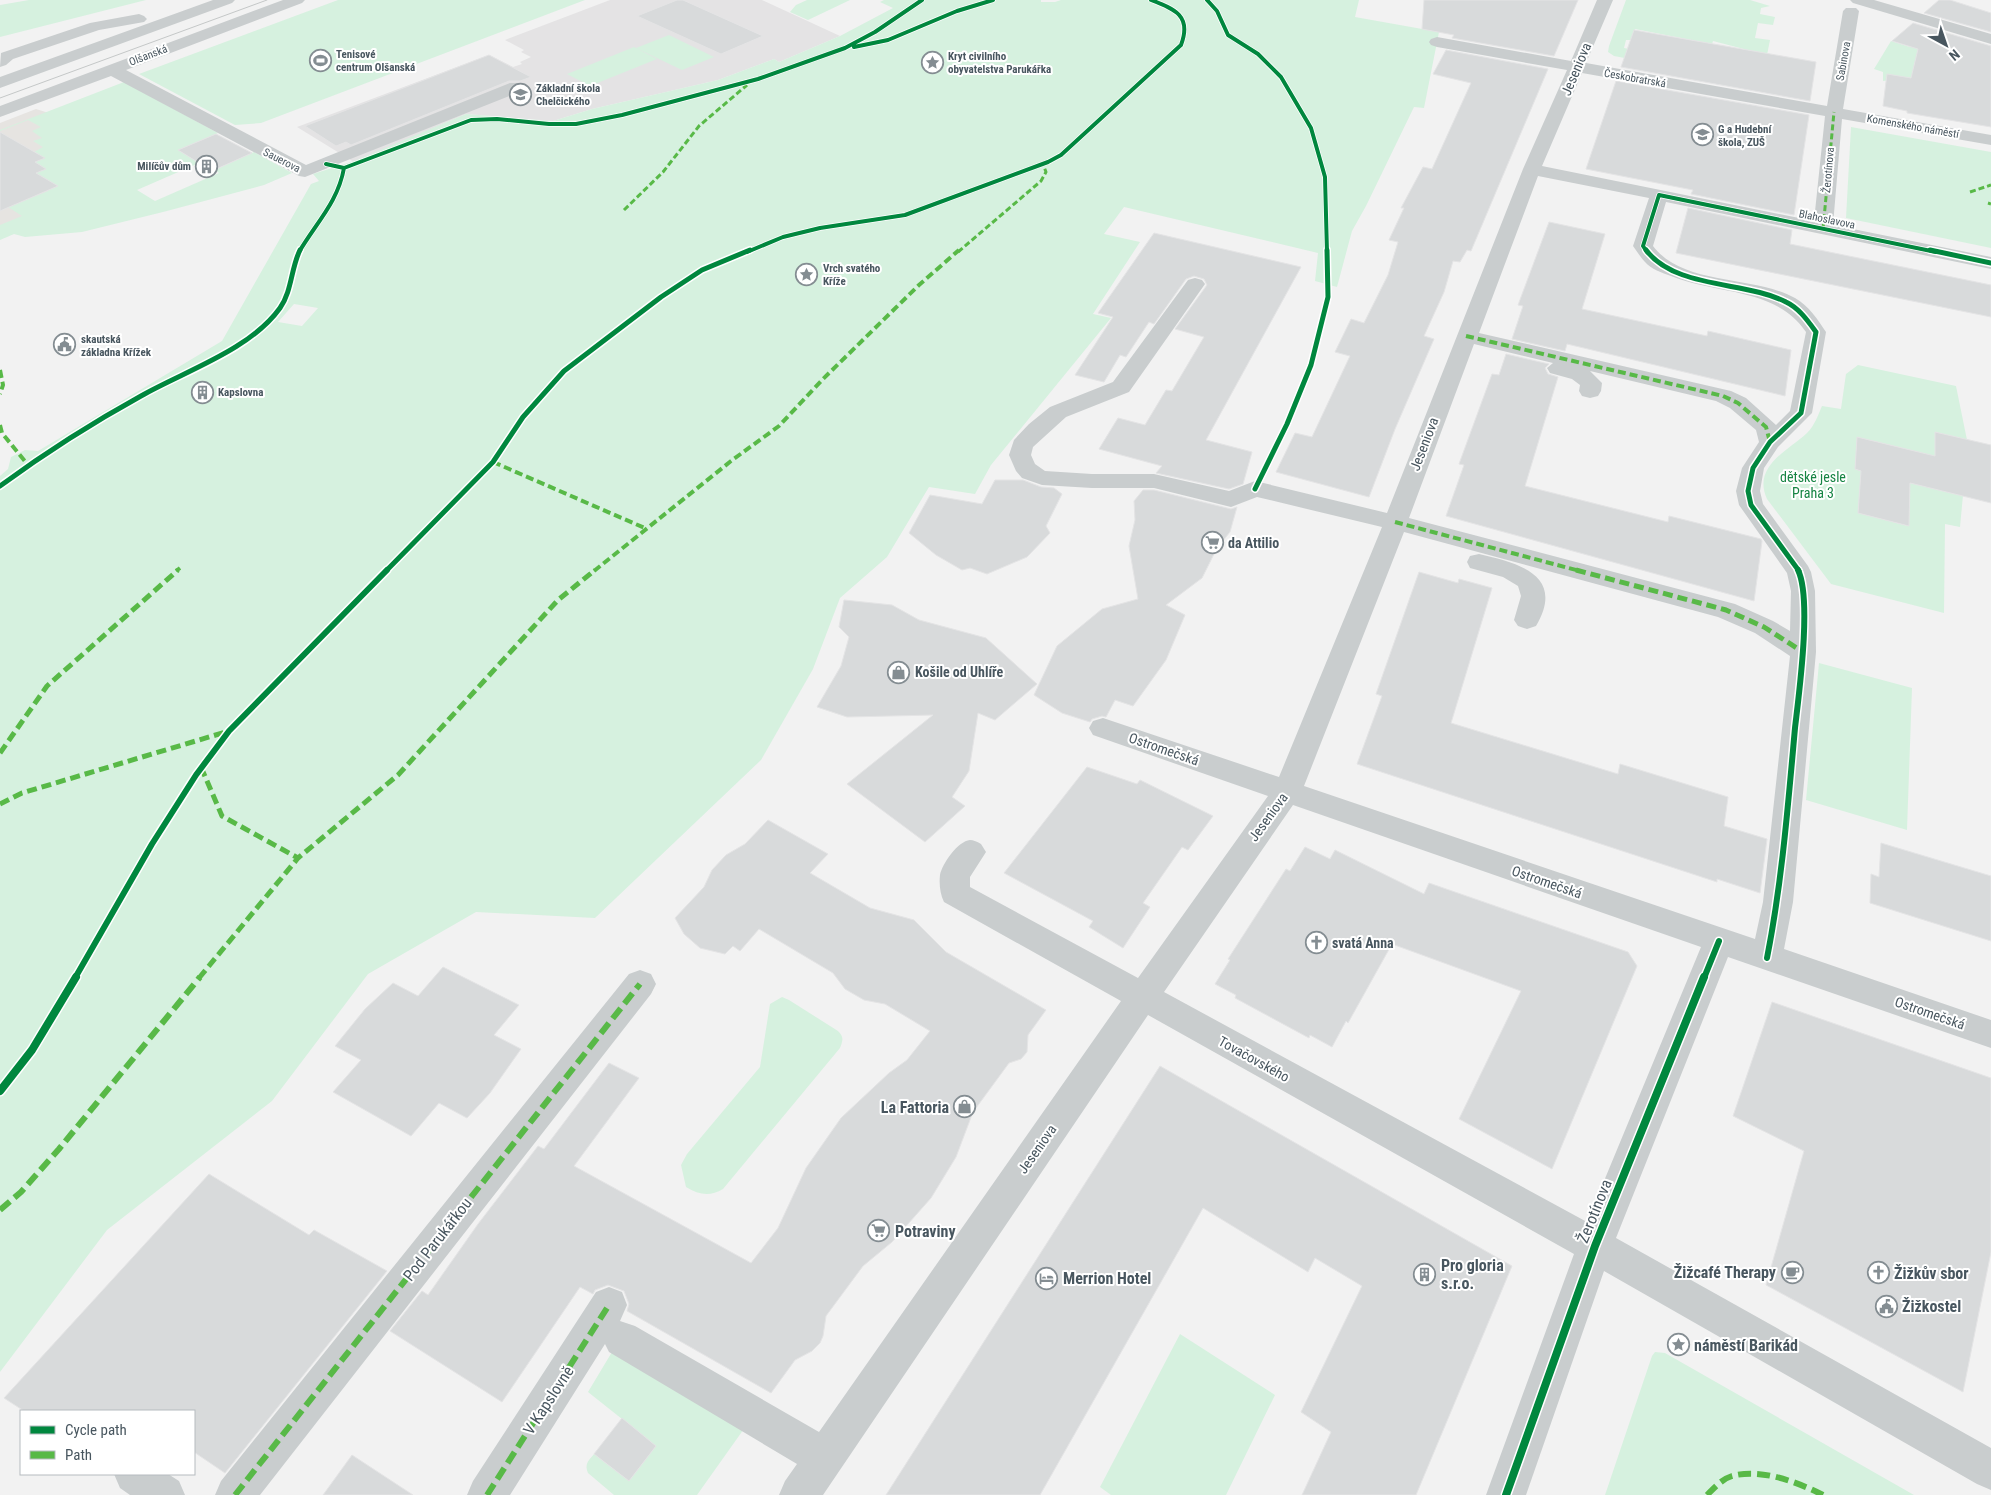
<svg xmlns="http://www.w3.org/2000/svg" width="1991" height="1495" font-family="'Roboto Condensed',sans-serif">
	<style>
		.commercial { fill: #e6e4e1 }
		.education { fill: #e4e3e4 }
		.green { fill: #d6f1df; fill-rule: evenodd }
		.building { fill: #d8dadb; stroke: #e4e4e5 }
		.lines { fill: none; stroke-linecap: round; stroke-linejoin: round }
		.minor { fill: #c9cdce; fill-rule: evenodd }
		.tram { stroke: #c5c8c8; stroke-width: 1 }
		.quiet-far3 { stroke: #58b947; stroke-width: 3; stroke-dasharray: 6 3; stroke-linecap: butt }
		.quiet-far2 { stroke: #58b947; stroke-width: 4; stroke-dasharray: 8 4; stroke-linecap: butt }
		.quiet-far1 { stroke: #58b947; stroke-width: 5; stroke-dasharray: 10 5; stroke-linecap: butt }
		.quiet { stroke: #58b947; stroke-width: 6; stroke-dasharray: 13 6; stroke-linecap: butt }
		.cycleway-far3-casing { stroke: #fff; stroke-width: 5.5 }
		.cycleway-far2-casing { stroke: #fff; stroke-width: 8 }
		.cycleway-far1-casing { stroke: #fff; stroke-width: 9 }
		.cycleway-casing { stroke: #fff; stroke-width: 11 }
		.cycleway-far3 { stroke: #00873e; stroke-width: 4 }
		.cycleway-far2 { stroke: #00873e; stroke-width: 5 }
		.cycleway-far1 { stroke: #00873e; stroke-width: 6 }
		.cycleway { stroke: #00873e; stroke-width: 8 }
		.labels { text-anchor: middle; stroke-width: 4; stroke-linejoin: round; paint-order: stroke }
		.far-poi-label { font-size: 11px; font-weight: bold; fill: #48565f; stroke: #fff; text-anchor: start }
		.far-street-label { font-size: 11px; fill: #48565f; stroke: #fff }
		.street-label { font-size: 14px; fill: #48565f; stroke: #fff }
		.park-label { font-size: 14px; fill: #168443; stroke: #fff }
		.poi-label { font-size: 14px; font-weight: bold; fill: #48565f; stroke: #fff; text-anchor: start }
		.near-poi-label { font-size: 16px; font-weight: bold; fill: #48565f; stroke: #fff; text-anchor: start }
		.near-street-label { font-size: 16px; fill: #48565f; stroke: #fff }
	</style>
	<rect width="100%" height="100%" fill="#f2f2f2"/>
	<path class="commercial" d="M36,109L74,121L61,209L0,235V123Z"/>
	<path class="education" d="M610,0H762L840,36L779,62L774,59L718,80L592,109L553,121L466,114L354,162L297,127L489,55L513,67L522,64L520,62L531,57L521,52L524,50L505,40Z"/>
	<path class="green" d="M29,0H146L0,37V5Z
		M338,0H585L261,123L235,125L139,74Z
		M807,0H850L808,20L790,12L796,5Z
		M884,0H1041V2H1055L1061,0H1359L1355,17L1439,32L1424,108L1414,107L1366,206L1352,231L1337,287L1315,281L1318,253L1124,207L1104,234L1140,242L1093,314L1111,318L991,465L975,494L929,487L887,557L840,598L813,669L761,760L595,918L476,912L368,974L272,1101L107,1230L0,1372V476L8,469L11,457L25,450L38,451L222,341L311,184L319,181L313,174L354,161L466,114L553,121L592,109L718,80L774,59L779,62L840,36L893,8L880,2ZM294,304L318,308L302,326L278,322Z
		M1626,0H1750L1770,6L1761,8L1760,14L1775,17L1773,25L1758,23L1755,38L1770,40L1767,55L1713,41L1712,44L1635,29L1631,40H1626L1624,48L1669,56L1662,65L1614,56L1608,52L1609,46Z
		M669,35L714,57L682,70L636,48Z
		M1891,41L1910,47L1912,45L1991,68L1883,81V72L1874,69Z
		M634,47L657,59L590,86L567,74Z
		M124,82L218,133L178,150L199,163L137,190L155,201L219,173L215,170L254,152L292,173L264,185L163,212L82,232L25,237L14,234L0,240V225L22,216L8,207L48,191L36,184L35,162L44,158L34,152L43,147L33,141L42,138L32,131L41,127L28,120L0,131V130Z
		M1851,127L1991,152V248L1846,218Z
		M1858,365L1956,386L1967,440L1935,433V471L1911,466V450L1857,437L1855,469L1861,471L1858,513L1908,526L1910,483L1963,495L1960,527L1945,524L1944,613L1831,584L1767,499C1752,466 1788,451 1807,433C1815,425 1818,415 1822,406L1841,409L1846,374Z
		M1819,663L1912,688L1907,830L1806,800Z
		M782,997L789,1000L838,1031C844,1037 843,1040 840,1048L723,1189C710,1197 699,1195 686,1187L681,1165L687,1154L760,1067L770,1004Z
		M1180,1334L1275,1395L1226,1495H1111L1100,1487Z
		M615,1347L746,1426L697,1495H614L588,1473C584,1464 589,1460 594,1454L629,1481L656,1446L588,1392Z
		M1655,1352L1665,1353L1914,1495H1605L1652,1356Z"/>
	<path class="building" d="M677,0H683L763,36L721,54L637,16Z
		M1424,0H1578L1554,56L1452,38L1454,35L1422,29Z
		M1939,0H1950L1991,13V32L1924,13Z
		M1913,23L1991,46V127L1907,113V111L1883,106L1887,74L1911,78L1918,49L1892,41Z
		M1634,30L1816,62L1810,101L1621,67Z
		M1446,50L1548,69L1471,251L1467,250L1460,262L1453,261L1444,292L1424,336L1434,339L1395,429L1369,497L1276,472L1295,433L1312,437L1350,356L1335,352L1351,319L1364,323L1388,275L1398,242L1389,240L1404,208H1401L1423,167L1432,169L1471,83L1433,74Z
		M489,55L531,77L520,81H509L351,145L346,142L336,146L305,126Z
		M1616,81L1809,115L1794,215L1691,194L1693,190L1586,169Z
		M0,132L45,158L35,162L46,169L36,173L58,186L0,211Z
		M216,134L252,153L212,171L178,150Z
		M1688,208L1792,230L1790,244L1991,285V317L1676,253Z
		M1549,222L1605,234L1582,309L1707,336L1708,331L1791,350L1785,396L1567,344L1565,351L1512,339L1523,306L1518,305Z
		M1154,233L1301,267L1206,440L1252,452L1243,484L1229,489L1156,473L1162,466L1099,449L1118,418L1145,425L1166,390L1172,391L1204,337L1175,329L1207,285L1204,279L1194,276L1186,279L1154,324L1149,322L1126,357L1120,355L1104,382L1075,375L1113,317L1098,313Z
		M1506,354L1549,364L1545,368L1548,374L1558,377L1525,486L1668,522L1669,516L1761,539L1762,541L1754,601L1446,516L1464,465L1459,464L1492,374L1499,375Z
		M1935,432L1991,445V503L1910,483L1909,526L1858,513L1861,471L1855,469L1857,437L1935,456Z
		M995,480H1023L1041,487L1054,488L1062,494L1046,526L1050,533L1027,557L987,574L970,568L962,570L936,555L909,533L930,495L982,504Z
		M1143,490H1154L1231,509L1237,507L1230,532L1217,548L1202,578L1166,605L1185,615L1166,660L1133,706L1115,700L1106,717L1102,716L1092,719L1090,722L1062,713L1034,695L1057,646L1102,609L1138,599L1129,546L1135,520L1134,501Z
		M1419,572L1458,583L1459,579L1492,588L1451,723L1618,774L1620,764L1728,797L1724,826L1767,839L1760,893L1717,879V882L1357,764L1382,696L1376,694Z
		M844,600L892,605L919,620L986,638L1037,684L995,720L978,713L969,771L952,797L965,806L925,842L847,784L933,715L847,717L817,707L841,666L849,637L839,627Z
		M1087,767L1137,784L1140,780L1213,816L1188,850L1182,847L1143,903L1150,907L1123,948L1089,927L1093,921L1004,873Z
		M768,820L828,854L810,873L870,908L914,920L946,952L1046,1010L1028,1035L1027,1052L1021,1059L1009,1063L973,1112L956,1157L931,1198L892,1242L863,1266L826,1316L823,1336L820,1343L812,1351L795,1360L771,1393L627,1311L629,1304L624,1291L608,1285L595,1290L593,1294L580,1287L502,1402L390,1331L422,1291L428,1295L478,1224L538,1146L544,1149L609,1063L639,1078L574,1166L751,1263L778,1228L806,1168L841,1118L889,1073L907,1060L930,1031L885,1004L864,1000L845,989L833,973L759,929L740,951L733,946L725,954L700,948L684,934L675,918L704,887L712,870L726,855L745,844Z
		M1881,843L1991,876V941L1870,903L1871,874L1879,877Z
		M1305,847L1330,859L1335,850L1424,894L1429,883L1628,952L1637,966L1552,1169L1459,1119L1521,991L1392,944L1348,1023L1346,1021L1332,1047L1310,1035L1309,1038L1235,998L1236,995L1215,984L1230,960L1228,959L1286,869L1290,871Z
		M443,967L519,1005L494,1035L521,1049L490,1093L467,1118L439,1103L411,1136L333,1092L361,1060L335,1046L365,1009L393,983L418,996Z
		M1772,1002L1991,1078V1252L1963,1392L1766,1285L1804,1151L1733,1116Z
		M1160,1066L1512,1266L1416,1495H1302L1331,1432L1301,1412L1362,1286L1315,1258L1308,1272L1203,1208L1040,1495H886Z
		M209,1174L309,1235L314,1230L387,1271L225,1473L194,1452V1411H24L4,1398Z
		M622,1418L656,1446L629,1481L594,1454Z
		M352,1455L413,1495H323Z"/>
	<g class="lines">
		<path class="minor" d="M213,0H235L232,3L0,88V77Z
			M283,0H305L302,3L126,70L306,165L510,83H522L524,87L522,91L305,177L299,176L111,76L0,117V106Z
			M1597,0H1613L1586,63L1827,106L1843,11L1846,8H1856L1859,11L1843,109L1991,135V145L1842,119L1833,225L1991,257V269L1666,202L1653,246C1683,286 1753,275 1795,298C1809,306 1818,320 1826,332L1812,413L1778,447L1764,468L1760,491L1763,504L1808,566L1811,572L1815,591L1816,652L1793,902L1784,949L1991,1020V1048L1728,957L1616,1238L1991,1448V1490L1977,1484L1604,1271L1526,1495H1486L1574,1254L1148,1015L823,1495H779L785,1481L797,1464L609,1352L605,1344L510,1495H467L473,1481L596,1292L609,1287L622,1292L627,1305L620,1321L635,1326L819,1432L1121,1001L944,902C940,894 939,884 940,875C942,864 958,841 970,840C973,840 978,842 981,844L986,852L970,877V887L1138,978L1268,796L1093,735L1089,728L1093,721L1103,718L1279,777L1382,527L1257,497L1231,507L1154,488H1092L1042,485L1022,478L1016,471L1009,455L1014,440L1029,424L1050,407L1113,382L1188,280L1195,278L1202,280L1205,284L1129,392L1066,417L1033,447L1031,455L1035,464L1045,471L1092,474H1154L1229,491L1255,481L1387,513L1523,169L1567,70L1437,47L1431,45L1429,42L1431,39L1437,37L1571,61ZM1582,73L1825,116L1814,221L1542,166ZM1538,176L1649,198L1633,246C1637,251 1640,257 1645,262C1651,269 1662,273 1671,276C1718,295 1775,287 1806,332L1790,411L1776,425L1746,398L1731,391L1479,333ZM1474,344L1553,363L1547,368L1550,373L1572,379L1580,385L1579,391L1582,396L1590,398L1598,396L1601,391L1602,383L1590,371L1716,401L1730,408L1756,430L1759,442L1742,468L1736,491L1739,505L1787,573L1791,591L1790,631L1773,621L1735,604L1409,518ZM1404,532L1718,617L1755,633L1790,656L1763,902L1755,939L1304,786ZM1293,805L1701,947L1587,1222L1164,992Z
			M1850,0H1874L1991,34V44L1853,3Z
			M139,14L144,16L147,19L144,22L99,30L13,59L6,65L0,67L1,53L90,23Z
			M1479,554C1518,563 1566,575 1536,626L1527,629L1518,626L1514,620L1521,596L1518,586L1503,577L1470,568L1467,562L1470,556Z
			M640,970L651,974L656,984L651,994L260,1495H215L221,1481L629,974Z
			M114,1474H168L179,1481L185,1495H130L120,1488Z"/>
		<path class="tram" d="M0,98L267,0"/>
		<path class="quiet-far3" d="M1970,192L1991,185
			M1988,203L1991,204
			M624,210L663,172L699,126L747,85
			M1823,229L1834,112
			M958,252L1041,181L1046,172L1043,164"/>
		<path class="quiet-far2" d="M1466,336L1723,396L1738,403L1766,427L1770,442
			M0,370L3,385L0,394
			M0,425L2,433L28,465
			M493,462L647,529
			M1395,522L1580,571
			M176,571L180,568
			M594,571L731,461L779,426L822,380L919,285L959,250"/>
		<path class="quiet-far1" d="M1576,570L1726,610L1764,627L1803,652
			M0,753L47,686L178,570
			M201,767L222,816L298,858
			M0,804L22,793L229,731
			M199,978L298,858L398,775L558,600L595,570"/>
		<path class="quiet" d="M0,1210L21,1192L59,1149L200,977
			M235,1495L640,984
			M487,1495L609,1305
			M1707,1495C1714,1488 1722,1479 1732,1476C1761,1468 1797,1482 1823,1495"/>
		<defs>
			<path id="cycleway-far3" d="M1207,0L1217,11L1228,35L1258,54L1281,77L1311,128L1325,177L1327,252
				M854,47L888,40L957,11L993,0
				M326,164L344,168L471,120L497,119L549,124H576L622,115L758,79L845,48L875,32L922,0
				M299,252C316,223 338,202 344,168
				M747,252L783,237L820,228L905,215L1048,162L1061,155L1181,45C1192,16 1175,9 1151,0
				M1647,252L1643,246L1659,195L1936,252"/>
			<path id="cycleway-far2" d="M1646,250C1675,289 1746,281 1786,302C1799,308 1808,321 1816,332L1801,413L1770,442L1753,468L1748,491L1751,505L1799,571
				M1930,250L1991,263
				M0,486C45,453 92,423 141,396C185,371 250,350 280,308C292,291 291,268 300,250
				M1255,489L1287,424L1311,365L1328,297L1327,250
				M386,571L493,462L523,417L564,371L661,297L702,270L750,250"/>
			<path id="cycleway-far1" d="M1767,958C1782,882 1788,805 1795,728C1799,693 1812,599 1798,570
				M75,978L152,844L196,775L229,731L387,570
				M1704,978L1719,941"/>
			<path id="cycleway" d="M0,1091L32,1050L76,977
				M1506,1495L1595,1246L1704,977"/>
		</defs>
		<use href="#cycleway-far3" class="cycleway-far3-casing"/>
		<use href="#cycleway-far2" class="cycleway-far2-casing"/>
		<use href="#cycleway-far1" class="cycleway-far1-casing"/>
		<use href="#cycleway" class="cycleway-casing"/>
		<use href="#cycleway-far3" class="cycleway-far3"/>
		<use href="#cycleway-far2" class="cycleway-far2"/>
		<use href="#cycleway-far1" class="cycleway-far1"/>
		<use href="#cycleway" class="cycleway"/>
	</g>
	<defs>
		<symbol id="stadium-ring" viewBox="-11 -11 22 22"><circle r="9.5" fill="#fff" stroke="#848d92" stroke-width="1.5"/><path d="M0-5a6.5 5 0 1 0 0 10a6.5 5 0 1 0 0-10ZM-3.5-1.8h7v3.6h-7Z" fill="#848d92"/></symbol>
		<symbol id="sight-ring" viewBox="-11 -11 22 22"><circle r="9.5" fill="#fff" stroke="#848d92" stroke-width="1.5"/><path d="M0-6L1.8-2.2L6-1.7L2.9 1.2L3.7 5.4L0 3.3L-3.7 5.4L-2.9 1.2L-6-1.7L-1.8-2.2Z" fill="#848d92"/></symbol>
		<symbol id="school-ring" viewBox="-11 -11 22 22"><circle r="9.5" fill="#fff" stroke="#848d92" stroke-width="1.5"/><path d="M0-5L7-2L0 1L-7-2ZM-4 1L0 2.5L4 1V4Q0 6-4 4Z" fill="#848d92"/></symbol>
		<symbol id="building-ring" viewBox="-11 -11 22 22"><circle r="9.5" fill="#fff" stroke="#848d92" stroke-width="1.5"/><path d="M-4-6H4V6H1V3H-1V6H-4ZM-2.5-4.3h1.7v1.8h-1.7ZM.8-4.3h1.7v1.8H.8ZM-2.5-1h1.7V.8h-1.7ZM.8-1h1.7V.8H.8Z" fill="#848d92"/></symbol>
		<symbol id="civic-ring" viewBox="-11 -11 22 22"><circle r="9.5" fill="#fff" stroke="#848d92" stroke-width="1.5"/><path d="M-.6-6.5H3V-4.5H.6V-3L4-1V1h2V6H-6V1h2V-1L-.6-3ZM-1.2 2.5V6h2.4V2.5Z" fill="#848d92"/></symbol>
		<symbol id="supermarket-ring" viewBox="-11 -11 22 22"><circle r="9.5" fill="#fff" stroke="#848d92" stroke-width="1.5"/><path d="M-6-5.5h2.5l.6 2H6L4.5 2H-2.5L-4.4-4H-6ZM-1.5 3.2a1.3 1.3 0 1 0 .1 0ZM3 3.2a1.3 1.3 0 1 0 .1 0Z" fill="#848d92"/></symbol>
		<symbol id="shop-ring" viewBox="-11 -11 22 22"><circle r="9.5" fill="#fff" stroke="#848d92" stroke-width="1.5"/><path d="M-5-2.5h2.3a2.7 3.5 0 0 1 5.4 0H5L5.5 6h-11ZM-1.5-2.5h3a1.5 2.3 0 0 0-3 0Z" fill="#848d92"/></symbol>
		<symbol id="church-ring" viewBox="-11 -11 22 22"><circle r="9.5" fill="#fff" stroke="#848d92" stroke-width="1.5"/><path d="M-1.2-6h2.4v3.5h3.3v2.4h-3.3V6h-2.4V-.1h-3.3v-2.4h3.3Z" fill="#848d92"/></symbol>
		<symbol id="cafe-ring" viewBox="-11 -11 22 22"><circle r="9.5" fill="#fff" stroke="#848d92" stroke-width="1.5"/><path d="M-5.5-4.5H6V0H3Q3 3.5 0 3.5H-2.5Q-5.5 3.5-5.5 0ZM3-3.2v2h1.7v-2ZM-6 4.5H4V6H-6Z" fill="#848d92"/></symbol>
		<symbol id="hotel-ring" viewBox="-11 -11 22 22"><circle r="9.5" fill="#fff" stroke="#848d92" stroke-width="1.5"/><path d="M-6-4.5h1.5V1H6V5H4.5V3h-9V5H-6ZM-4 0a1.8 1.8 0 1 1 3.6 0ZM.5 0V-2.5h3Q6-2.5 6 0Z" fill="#848d92"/></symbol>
	</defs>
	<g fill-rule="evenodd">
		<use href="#stadium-ring" x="308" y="48" width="25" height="25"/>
		<use href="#sight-ring" x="920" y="50" width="25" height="25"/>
		<use href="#school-ring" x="508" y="82" width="25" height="25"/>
		<use href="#school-ring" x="1690" y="122" width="25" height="25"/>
		<use href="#building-ring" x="194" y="154" width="25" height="25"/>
		<use href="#sight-ring" x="794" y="262" width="25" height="25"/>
		<use href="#civic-ring" x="52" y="332" width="25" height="25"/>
		<use href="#building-ring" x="190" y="380" width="25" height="25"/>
		<use href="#supermarket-ring" x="1200" y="530" width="25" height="25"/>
		<use href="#shop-ring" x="886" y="660" width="25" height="25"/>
		<use href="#church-ring" x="1304" y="930" width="25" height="25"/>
		<use href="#shop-ring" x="952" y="1094" width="25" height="25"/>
		<use href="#supermarket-ring" x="866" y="1218" width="25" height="25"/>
		<use href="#cafe-ring" x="1780" y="1260" width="25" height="25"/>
		<use href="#church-ring" x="1866" y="1260" width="25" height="25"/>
		<use href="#building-ring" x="1412" y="1262" width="25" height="25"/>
		<use href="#hotel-ring" x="1034" y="1266" width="25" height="25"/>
		<use href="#civic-ring" x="1874" y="1294" width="25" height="25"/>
		<use href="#sight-ring" x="1666" y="1332" width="25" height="25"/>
	</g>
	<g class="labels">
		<g class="far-poi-label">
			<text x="336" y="58">Tenisové<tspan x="336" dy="13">centrum Olšanská</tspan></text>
			<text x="948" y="60">Kryt civilního<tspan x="948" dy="13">obyvatelstva Parukářka</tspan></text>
			<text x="536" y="92">Základní škola<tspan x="536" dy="13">Chelčického</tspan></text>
			<text x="1718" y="133">G a Hudební<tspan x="1718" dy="13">škola, ZUŠ</tspan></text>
			<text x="191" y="170" text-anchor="end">Milíčův dům</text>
			<text x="823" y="272">Vrch svatého<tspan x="823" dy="13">Kříže</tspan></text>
			<text x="81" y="343">skautská<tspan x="81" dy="13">základna Křížek</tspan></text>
			<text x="218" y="396">Kapslovna</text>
		</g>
		<g class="far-street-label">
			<text transform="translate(148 55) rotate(-21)" y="4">Olšanská</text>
			<text transform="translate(1843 61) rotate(-80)" y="4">Sabinova</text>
			<text transform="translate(1635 78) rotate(10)" y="4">Českobratrská</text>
			<text transform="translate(1913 126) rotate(10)" y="4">Komenského náměstí</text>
			<text transform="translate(282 160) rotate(27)" y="4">Sauerova</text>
			<text transform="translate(1828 170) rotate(-85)" y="4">Žerotínova</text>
			<text transform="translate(1827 219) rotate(12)" y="4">Blahoslavova</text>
		</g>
		<g class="street-label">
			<text transform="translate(1576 69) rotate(-67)" y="5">Jeseniova</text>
			<text transform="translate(1424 444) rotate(-69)" y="5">Jeseniova</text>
			<text transform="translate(1164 749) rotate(19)" y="5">Ostromečská</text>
			<text transform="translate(1268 817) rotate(-54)" y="5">Jeseniova</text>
			<text transform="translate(1547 882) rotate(19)" y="5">Ostromečská</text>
			<text transform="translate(1930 1013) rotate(19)" y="5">Ostromečská</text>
			<text transform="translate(1254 1059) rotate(29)" y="5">Tovačovského</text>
			<text transform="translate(1037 1149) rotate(-55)" y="5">Jeseniova</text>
		</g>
		<g class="park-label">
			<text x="1813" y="482">dětské jesle<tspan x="1813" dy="16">Praha 3</tspan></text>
		</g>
		<g class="poi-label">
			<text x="1228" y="548">da Attilio</text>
			<text x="915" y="677">Košile od Uhlíře</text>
			<text x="1332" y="948">svatá Anna</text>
		</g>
		<g class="near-poi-label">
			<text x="949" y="1113" text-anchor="end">La Fattoria</text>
			<text x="895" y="1237">Potraviny</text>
			<text x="1441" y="1271">Pro gloria<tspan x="1441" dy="18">s.r.o.</tspan></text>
			<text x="1776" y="1278" text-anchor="end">Žižcafé Therapy</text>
			<text x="1894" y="1279">Žižkův sbor</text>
			<text x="1063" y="1284">Merrion Hotel</text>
			<text x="1902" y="1312">Žižkostel</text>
			<text x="1694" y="1351">náměstí Barikád</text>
		</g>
		<g class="near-street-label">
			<text transform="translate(1594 1211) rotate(-68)" y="6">Žerotínova</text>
			<text transform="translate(437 1239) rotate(-52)" y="6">Pod Parukářkou</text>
			<text transform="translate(548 1400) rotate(-57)" y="6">V Kapslovně</text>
		</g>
	</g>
	<rect x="20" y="1410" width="175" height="65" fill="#ffffff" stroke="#b6bbbf"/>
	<rect x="30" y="1426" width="25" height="8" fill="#00873e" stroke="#b6bbbf"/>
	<text x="65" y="1435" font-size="15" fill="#48565f">Cycle path</text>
	<rect x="30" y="1451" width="25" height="8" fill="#58b947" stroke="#b6bbbf"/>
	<text x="65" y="1460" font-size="15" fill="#48565f">Path</text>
	<g transform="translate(1946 45) rotate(140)" stroke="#ffffff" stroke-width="4" paint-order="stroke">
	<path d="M0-4L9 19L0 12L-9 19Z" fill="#48565f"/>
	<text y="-8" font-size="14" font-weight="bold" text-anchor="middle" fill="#48565f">N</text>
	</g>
</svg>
